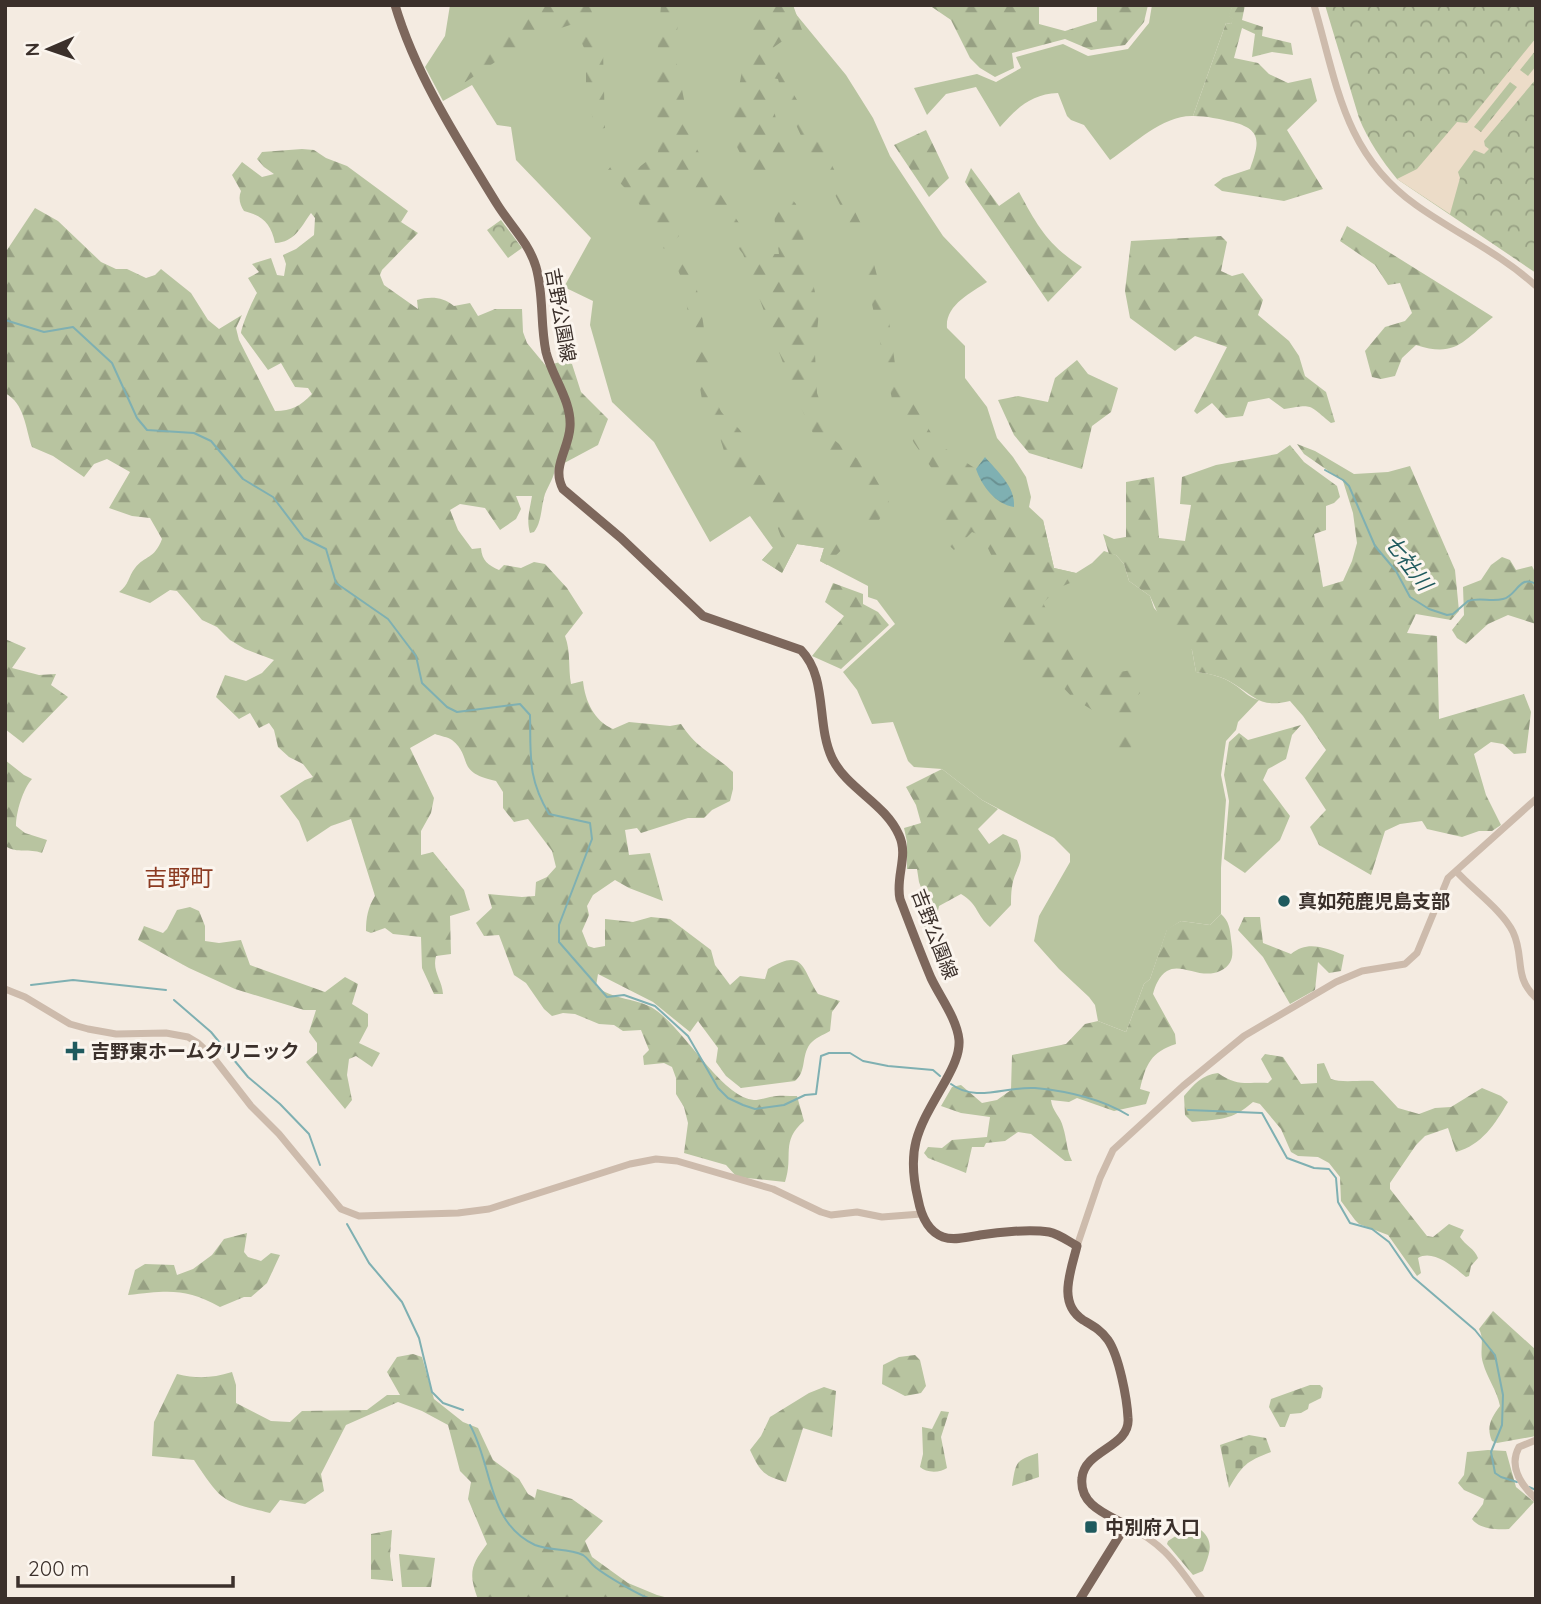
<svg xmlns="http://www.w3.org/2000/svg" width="1541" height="1604" font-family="Quicksand,'Noto Sans JP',sans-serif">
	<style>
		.green { fill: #b8c4a0 }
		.forest { fill: url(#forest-firs) }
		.cemetery { fill: url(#cemetery-stones) }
		.park { fill: url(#park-crowns) }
		.plaza { fill: #ecdcc8; fill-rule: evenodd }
		.water { fill: url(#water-waves) }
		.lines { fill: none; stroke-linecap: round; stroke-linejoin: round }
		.stream { stroke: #7fb0b2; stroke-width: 2 }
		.minor { stroke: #cdbbac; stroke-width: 7 }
		.major { stroke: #7d675c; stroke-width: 9 }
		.poi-dot { fill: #1f5a5e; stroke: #fbf5ee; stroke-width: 2.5 }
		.labels { text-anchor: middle; stroke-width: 6; stroke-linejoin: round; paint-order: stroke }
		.street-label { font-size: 19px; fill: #3b302b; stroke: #fbf5ee }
		.poi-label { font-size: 19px; font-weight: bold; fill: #3b302b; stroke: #fbf5ee; text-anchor: start }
		.water-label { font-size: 21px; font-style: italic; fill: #1f5a5e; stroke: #fbf5ee }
		.quarter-label { font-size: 23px; fill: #8c3b22; stroke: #fbf5ee }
	</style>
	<defs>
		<pattern id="forest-firs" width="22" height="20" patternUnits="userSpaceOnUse" patternTransform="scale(1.75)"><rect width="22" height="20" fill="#b8c4a0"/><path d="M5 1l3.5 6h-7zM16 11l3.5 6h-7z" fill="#97a083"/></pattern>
		<pattern id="cemetery-stones" width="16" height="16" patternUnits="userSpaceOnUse" patternTransform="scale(1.75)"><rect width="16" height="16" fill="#b8c4a0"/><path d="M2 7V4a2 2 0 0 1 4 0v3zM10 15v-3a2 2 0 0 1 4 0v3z" fill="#97a083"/></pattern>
		<pattern id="park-crowns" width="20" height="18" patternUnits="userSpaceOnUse" patternTransform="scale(1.75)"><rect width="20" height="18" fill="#b8c4a0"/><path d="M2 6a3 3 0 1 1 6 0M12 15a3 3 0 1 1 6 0" fill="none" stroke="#97a083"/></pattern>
		<pattern id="water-waves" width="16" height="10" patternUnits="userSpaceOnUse" patternTransform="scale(1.75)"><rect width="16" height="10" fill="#7fb0b2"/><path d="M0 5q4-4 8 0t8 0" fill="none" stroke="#699091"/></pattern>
	</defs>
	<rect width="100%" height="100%" fill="#f4ebe1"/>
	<path class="green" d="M450,5H793L795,13L846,75L873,118L890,156L943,236L987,282C971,293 945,305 947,328L965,346V378L987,407L997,438L1013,457L1026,477L1031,497L1029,507L1043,520L1054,568L1076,573L1092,563L1104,551L1116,555L1124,564L1129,581L1150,596L1154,608L1192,650L1196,672C1210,674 1223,676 1235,685C1243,690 1249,698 1259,700L1238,722L1236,730L1226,741L1221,775L1226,800L1221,868V914L1210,925L1181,921L1167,930L1150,979L1144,984L1126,1032L1098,1021L1095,1005L1089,997L1059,969L1034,941L1039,916L1070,862V854L1054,838L982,800L942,769L914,767L908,761L893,722L872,724L857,690L843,672L895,624L877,600L868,597V586L820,561L824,548L797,544L782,573L762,560L773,548L750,516L710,542L654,442L612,402L590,325L593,301L564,287L591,238L516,160L511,127L497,125L472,85L443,101L425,67L445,36Z
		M1152,5H1233L1229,16L1234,19L1231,24L1226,23L1193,116C1163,115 1134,144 1110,160L1084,125L1071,120L1067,116L1058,93C1031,94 1017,108 1000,127L976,87L946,94L927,115L914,88L977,74L996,82L1021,68L1016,57L1063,44L1088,56L1128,49L1149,23Z"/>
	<path class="forest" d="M530,5H590L603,51L605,128L595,130L586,87V52L573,24L531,38L464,83V64Z
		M661,5H681L674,50L692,139L717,189L759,254H779L771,192L782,188L796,204L819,311L815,354L817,393L833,439L870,469L889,502L873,531L864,525L870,496L863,481L829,468L793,390L743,254L679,170L665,194L679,236L664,249L638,202L608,170L615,161L637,169L658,152L656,69Z
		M759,5H793L806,41L784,40L774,47L772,62L787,66L793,93L816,133L866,234L889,321L895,364L905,389L937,443L976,469L979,479L993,497L1006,505L1013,527L1028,544L1043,520L1054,568L1076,573L1075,581L1058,588L1043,603L1064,644L1100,675L1132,670L1140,693L1133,702L1131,762L1118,757L1113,723L1073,698L1057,681L1022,677L998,631L999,588L997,567L982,536L972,532L954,550C931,529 938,514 944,486L914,443L892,399L859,242L825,175L808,151L782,94L778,79L772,78C771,105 777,127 786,152L775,174L751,175L731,135L741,76Z
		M929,5H1039V24L1065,31L1097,21V7L1102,5H1148L1144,22L1125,45L1091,50L1065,39L1012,53L1014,68L995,77L980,68L970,58L951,20Z
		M1233,5H1245L1242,20L1263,27L1262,36L1291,43L1293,55L1272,52L1252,57L1255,34L1242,28L1234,58L1258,63L1269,74L1288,83L1311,78L1317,101L1287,130L1323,189L1284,201L1222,191L1214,185L1223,178L1250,169C1259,143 1263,130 1233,122C1219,119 1207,116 1193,116L1226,23L1231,24L1233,19L1228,16Z
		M926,130L949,178L929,197L894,145Z
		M302,149L314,150L326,158L347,166L408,211L401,222L418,233L382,270L380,275L384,285L418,309L417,300C431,296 443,297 454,306L470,303L478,316L495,309H522L523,332L527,343L546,366L560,362L572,364L581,392L608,419L598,445L555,468C554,478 549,484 545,494C541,506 542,522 534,532L530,533C526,519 530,509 532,496H516L521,509L516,519L500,530L485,508L460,504L450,510L458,530L472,549L481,548C482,561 488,565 499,570L504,565L521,568L534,562L545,564L567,588L583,613L565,636C571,652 568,667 571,684L583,681C585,701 594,721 613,729L629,722L670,726L681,724C698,750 713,753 733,772V789L730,801L712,810L704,818H688L641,833L637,828L625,830L629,855L650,853L663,901L629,888L615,880L593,895L587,906L589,915L582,931L588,946L594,948L605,946V919L633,922L651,917L670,919L711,950L715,965L730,985L740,976L765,979L768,969C804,947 802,969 818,994L840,1001L832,1012L830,1031C823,1035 815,1038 810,1044C801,1056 807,1071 795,1081L741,1088L726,1076L716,1062L718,1048L698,1021L690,1032L653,1002L598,974L596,986C611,999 633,998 651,1007C682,1024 721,1098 754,1100C759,1100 765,1098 770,1097C778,1095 788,1096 797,1096L804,1121C780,1142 794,1155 785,1182L737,1177L726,1165L684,1153L688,1123L684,1107L676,1094V1078L672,1067L664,1063L644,1065L643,1056L649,1050L641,1030L623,1031L614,1025L599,1024L575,1014L563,1013L552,1016L544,1009L526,983L514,975L499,935L484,936L476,923L492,908L488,894L522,897L535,896L536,882L547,877L556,867L552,851L528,819L514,822L503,808V792L496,781C454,772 474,758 452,740C448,737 440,736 435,734L410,748L434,798L431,813L421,831V855L433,852L464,890L470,910L450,916L451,954L436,956C432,972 442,979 443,994H434L422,968L421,937L393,934L385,928L371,933L366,931C366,918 368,907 375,896L351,819L331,826L307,842L299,821L280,796L305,780L313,777L303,764L289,757L278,747L274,730L269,723L259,728L250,713L239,719L216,697L225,675L246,681L262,673L274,660L245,649L230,640L217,627L202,620L177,591L170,590L150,603L119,592C129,585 128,577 135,568C145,555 154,560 162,539L150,518L132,516L109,508L130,472L107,459L94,464L84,477L53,456L32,447C25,427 25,404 5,393V253L35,208L58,221L101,262L116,269H127L146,278L155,275L161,269L191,293L208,320L219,329L242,315L236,328L239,340L275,411C292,411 300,406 312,394L308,388L295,387L281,363L268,370L241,333C242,325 253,299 257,293L248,278L259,272L252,264L271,258L277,275L284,276L286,264L283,255L296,249L314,235L315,218L311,213C300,228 295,242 275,243C271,224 263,216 244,211C240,205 238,198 241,191L232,175L242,162L262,177L274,174L264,167L257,159L262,152Z
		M971,168L999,206L1019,192C1038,227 1048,245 1082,267L1048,302L965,182Z
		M1347,226L1493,317C1463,341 1456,358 1416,345L1402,358L1395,376L1381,379L1372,377L1365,351L1385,327L1405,321L1412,313L1400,283L1388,285L1375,265L1340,241Z
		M1221,236L1227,242L1221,271L1232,276L1243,273L1263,300L1258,315L1289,341L1299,356L1305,376L1326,392L1335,422L1331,423C1308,404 1313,404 1284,409L1269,398L1248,402L1243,416L1226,418L1212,403L1197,414L1194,411L1227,347L1195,336L1175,351L1130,318L1125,291L1131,241Z
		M675,263C677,263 684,264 685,265C701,274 706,354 711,374C713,385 716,407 724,415C731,422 742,429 745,439C748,448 741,455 747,464C756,479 772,476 783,486C793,494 799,511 806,522L818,525L830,523L846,543C841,553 833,556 827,565L820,561L824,548L797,544L782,573L762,560L782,538C774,523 775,504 763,492C754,482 732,481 726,468C724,463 725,456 724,451C720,435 712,419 703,406L683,282Z
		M1077,360L1088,374L1118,388L1111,412L1092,426L1082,469L1029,453L1014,435L998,400L1018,396L1048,402L1055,378Z
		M1297,444L1315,451L1354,474L1388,472L1410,466L1455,570L1459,611L1451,620L1416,614L1407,633L1437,636L1439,719L1524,694L1531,712L1526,753L1514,754L1503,744L1491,742L1474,754L1486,795L1501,825L1492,831H1479L1462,837L1427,829L1422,821L1400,824L1385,831L1371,875L1319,845L1310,827L1326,810L1305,778L1326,750L1303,716L1290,701C1261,708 1256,698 1234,684C1222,676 1210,674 1196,672L1192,650L1175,641L1166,632L1150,596L1129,581L1124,564L1116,555L1109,554L1103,534L1114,539L1126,537V482L1154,477L1159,538L1185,541L1191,505L1180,504L1182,477L1216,465L1277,454L1290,445L1304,462L1337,486L1340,497L1334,503L1326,506V530L1314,534L1323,587L1343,581L1352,561L1357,543L1353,513L1343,481L1304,454Z
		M1502,557L1510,560L1516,570L1532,566L1536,574V624L1508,615L1488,624L1466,644L1457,638L1452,630L1464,615L1463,587L1481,580L1491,565Z
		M833,583L863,594V604L878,612L889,625L841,669L812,656L844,616L825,602Z
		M5,639L26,648L12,668L39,675L56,674L51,685L68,697L23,743L5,729Z
		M1301,725L1292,735L1286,759L1268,769L1263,780L1290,816L1280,840L1245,873L1224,859L1229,801L1224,775L1229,742L1239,733L1248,740Z
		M5,760L24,775L32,779C23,789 16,812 16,826L25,833L47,840L42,853C29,848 18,854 5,846Z
		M942,769L982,800L998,809L978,829L989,844L1003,834L1017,840C1027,864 1015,866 1012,887C1011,893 1011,899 1011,905L990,927C976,915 979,905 961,894L939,906L935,925L927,933C921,925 925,920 930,912L919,882L917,869H907V842L904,828L921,823L916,805L906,787Z
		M190,907L199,911L205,926V941L219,943L241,940L250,965L325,992L345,977L358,984L352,1004L368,1014V1026L359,1043L380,1053L372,1067L356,1056L349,1059L347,1075L352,1100L345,1109L306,1062L317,1053V1043L309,1032L316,1010H304L235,989L189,968L138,940L144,926L163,933L167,929L177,910Z
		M1221,914C1229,921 1230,929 1231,939C1233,953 1235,964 1220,971C1201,980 1181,962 1167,971C1159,976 1155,986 1153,994L1175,1034L1176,1044C1151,1052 1146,1064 1140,1089L1150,1092L1146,1104L1114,1111L1077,1098L1069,1102L1051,1100C1052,1111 1061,1117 1063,1127C1067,1139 1066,1149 1072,1161H1065L1031,1134L1018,1132L1005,1141L986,1143L984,1147H972L966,1173L928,1158L924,1153L928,1147L942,1148L952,1140L987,1137L990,1117L961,1113L941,1106L952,1087L961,1085L982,1103L997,1100L1011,1090L1012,1055L1066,1044L1085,1024L1098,1021L1126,1032L1144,984L1150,979L1167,929L1181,921L1210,925Z
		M1244,917H1260L1263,943L1291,954C1308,940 1325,948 1344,955L1341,971L1329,973L1318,962L1315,990L1290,1004L1263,957L1238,930Z
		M1265,1054L1283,1057L1301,1084L1317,1083V1064L1324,1063L1331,1079C1341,1083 1360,1080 1373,1081L1398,1108L1419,1114L1435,1108L1451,1107L1482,1088L1501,1096L1508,1102C1495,1124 1482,1145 1456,1152L1448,1128L1425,1136L1416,1145L1390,1183V1189L1427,1236L1433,1237L1449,1224L1464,1230L1460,1237C1466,1246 1474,1248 1478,1258L1471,1266L1469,1276L1466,1277C1454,1267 1433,1249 1418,1258L1421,1273L1417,1276L1388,1235L1359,1224L1355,1220L1341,1201L1340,1177L1329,1163L1318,1157L1298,1156L1291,1152L1281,1129L1260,1104L1253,1102C1231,1121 1220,1119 1192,1122L1185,1115L1184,1096C1194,1084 1202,1075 1218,1073C1238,1087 1246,1082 1268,1083L1272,1079L1261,1059Z
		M247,1233L244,1252L248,1257L261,1261L271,1253L280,1255L267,1283L251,1297H244L220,1307C185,1287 166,1291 128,1295L135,1270L145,1264L174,1265L177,1275L193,1269L212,1255L224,1239Z
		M1493,1311L1536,1350V1436L1497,1443L1492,1441C1486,1427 1491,1418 1500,1406C1497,1390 1487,1378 1483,1363C1479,1351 1485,1340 1479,1329Z
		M413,1354L422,1357L434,1399L463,1422L478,1428L493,1460L519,1479L528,1494L535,1498L537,1489L572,1499L603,1521L585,1541L592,1557L628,1583L657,1595L672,1599H478C468,1573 471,1565 487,1544L468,1499L471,1482L460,1471L448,1425L422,1411L398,1402L346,1425L321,1474L324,1491L305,1504L280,1500L270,1513C221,1501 222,1502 194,1460L152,1456L154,1422L177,1374C198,1379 212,1378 232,1372L236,1385V1403L271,1421L290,1422L302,1411L367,1410L387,1395H400L387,1372L397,1357Z
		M915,1355L920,1360L926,1386L921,1393L905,1396L882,1384L883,1365L899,1357Z
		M1310,1385H1320L1323,1388L1321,1398L1309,1404L1308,1409L1301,1413L1290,1414L1285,1427H1280L1269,1407L1271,1399Z
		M824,1387L836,1391L832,1437L803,1428L786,1482C763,1476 760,1471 750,1450L761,1436L770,1417L809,1393Z
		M1488,1450L1506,1451L1516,1487L1534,1502L1509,1529C1497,1530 1479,1529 1472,1519L1483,1504L1484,1499L1464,1490L1458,1483L1464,1475L1467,1452Z
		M1197,1527C1216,1540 1210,1552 1203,1571L1193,1575L1167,1544L1168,1541L1182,1532Z
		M392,1530L390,1556L393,1581L371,1579V1534Z
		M399,1554L435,1558L431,1587H402Z"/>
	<path class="cemetery" d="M941,1411L949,1412L941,1437L947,1468C940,1473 926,1473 920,1467L923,1454L922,1427L932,1429Z
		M1249,1435L1266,1438L1271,1452C1245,1462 1243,1465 1229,1488L1220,1445Z
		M1038,1453L1039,1477L1012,1486C1016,1463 1014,1461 1038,1453Z"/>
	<path class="park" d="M1325,5H1536V273L1397,179C1382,161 1368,140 1359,118Z
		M501,220L522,248L508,258L487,230Z"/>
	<path class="plaza" d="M1536,38V50L1520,70L1528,76L1536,66V79L1484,141L1485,146L1489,149L1484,154L1474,150L1458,172L1460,178L1450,214L1397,179L1417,169L1457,122L1467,123ZM1510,82L1517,87L1481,132L1474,127Z"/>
	<path class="water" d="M985,457C997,471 1016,487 1014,507C995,504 982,486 976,469Z"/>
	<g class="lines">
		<path class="stream" d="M5,320L44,332L73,327L112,363L137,418L147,430L194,433L211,441L243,479L273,497L304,538L326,549L336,583L388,619L416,656L422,683L447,707L457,712L520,704L530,715C531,755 527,777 549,814L590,823L592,839L559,925V942L607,997L624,995L655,1006L688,1036L718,1088L728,1098L743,1105L755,1109L784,1105L805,1095L816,1094L821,1056L829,1053H850L863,1061L888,1066L933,1070L940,1076
			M1325,470L1343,480L1349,486L1375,546L1396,571L1410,597L1429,609L1447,615L1453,614L1468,601C1479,597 1491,602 1503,599C1517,596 1519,574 1536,584
			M31,985L73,980L166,990
			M174,1000L211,1032L248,1077L280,1104L309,1134L320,1165
			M951,1084C976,1103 1006,1086 1035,1088C1067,1091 1100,1098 1128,1115
			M1188,1110L1262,1113L1287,1158L1314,1168L1329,1169L1336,1178L1338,1202L1350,1223L1372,1229L1389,1242L1413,1277L1475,1330L1495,1355L1503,1395L1502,1425L1491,1452L1495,1473L1501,1477L1517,1482
			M347,1224L369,1263L402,1302L419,1338L432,1392L443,1403L463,1410
			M470,1425C493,1466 487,1523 535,1545C550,1551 568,1548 583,1555C588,1558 590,1563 594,1566C603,1574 640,1596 651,1599
			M1529,1487L1536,1490"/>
		<path class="minor" d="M1314,5C1337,84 1344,154 1416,205C1455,233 1500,253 1536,286
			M1456,871C1472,889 1503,911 1513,932C1525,957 1513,977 1536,998
			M5,989L25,997L70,1024L88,1029L116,1034L166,1033L188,1037L198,1043L213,1057L251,1106L279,1134L341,1209L359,1216L458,1213L489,1209L630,1164L656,1159L677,1161L773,1189L821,1212L831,1215L857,1212L882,1217L921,1214
			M1077,1246L1100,1178L1113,1150L1183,1086L1244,1036L1336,982L1362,971L1405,964L1417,953L1448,878L1536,799
			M1536,1440L1519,1447C1508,1467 1521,1485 1536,1499
			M1126,1525C1168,1547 1175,1563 1202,1599"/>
		<path class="major" d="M395,5C416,76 459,142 497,204C510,225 529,243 536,267C544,295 540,324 546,352C552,377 572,401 570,427C569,449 551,467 563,489L621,538L703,616L801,650C828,678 816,724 832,758C847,789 885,803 899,835C909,856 895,877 900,899C910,925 920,952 931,978C940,997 957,1019 959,1040C960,1054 952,1069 946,1080C920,1126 905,1145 918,1199C921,1215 927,1231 943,1237C954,1241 969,1237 980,1235C999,1232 1030,1229 1049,1232C1059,1234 1068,1241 1077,1246C1071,1271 1057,1303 1083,1320C1093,1326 1101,1330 1108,1340C1119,1356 1127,1398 1128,1418C1131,1447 1084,1450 1082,1478C1079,1505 1106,1514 1126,1525L1080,1599"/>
	</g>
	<g class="poi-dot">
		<circle cx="1284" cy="901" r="7"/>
		<path d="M71.5 1040.5h7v7h7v7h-7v7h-7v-7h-7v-7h7z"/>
		<rect x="1084" y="1520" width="14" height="14" rx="3.5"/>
	</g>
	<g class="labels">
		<g class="street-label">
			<text transform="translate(561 315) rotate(80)" y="7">吉野公園線</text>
			<text transform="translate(935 934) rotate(69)" y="7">吉野公園線</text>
		</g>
		<g class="poi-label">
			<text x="1298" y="908">真如苑鹿児島支部</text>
			<text x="91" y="1058">吉野東ホームクリニック</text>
			<text x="1105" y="1534">中別府入口</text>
		</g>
		<g class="water-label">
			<text transform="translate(1408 563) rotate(53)" y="7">七社川</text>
		</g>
		<g class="quarter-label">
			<text x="179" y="886">吉野町</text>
		</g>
	</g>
	<rect width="1541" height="1604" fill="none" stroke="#3b302b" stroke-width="14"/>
	<g transform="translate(49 49) rotate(268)" stroke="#fbf5ee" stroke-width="5" paint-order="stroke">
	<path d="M0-5L12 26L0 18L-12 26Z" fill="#3b302b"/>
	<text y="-10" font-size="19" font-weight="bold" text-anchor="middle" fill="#3b302b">N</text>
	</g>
	<path d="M18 1576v10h215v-10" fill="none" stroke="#3b302b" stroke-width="3.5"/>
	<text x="28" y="1576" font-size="21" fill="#3b302b" stroke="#fbf5ee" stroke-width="5" paint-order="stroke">200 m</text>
</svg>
